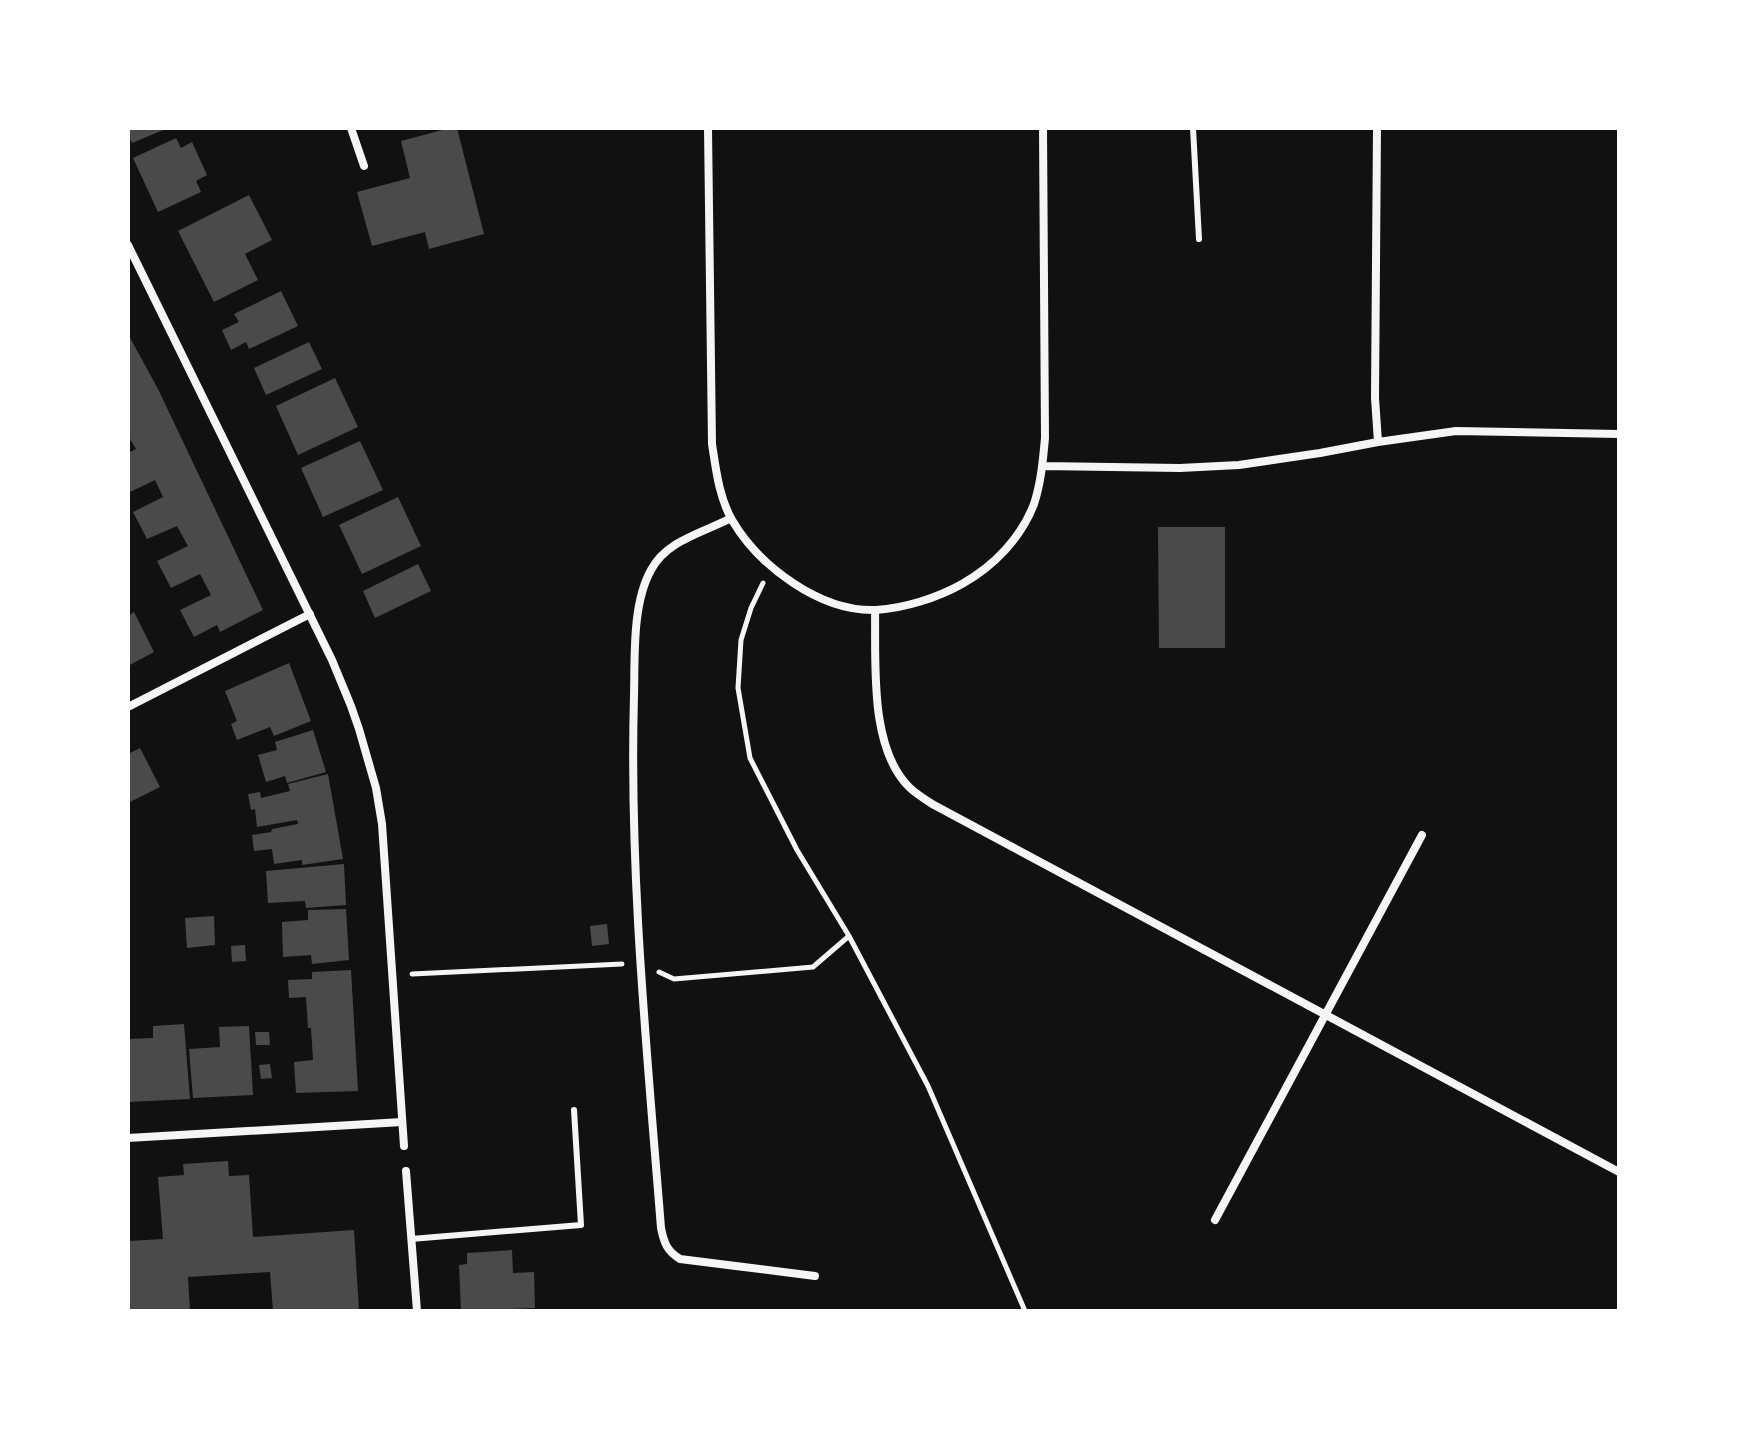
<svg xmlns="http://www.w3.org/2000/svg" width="1747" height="1439" font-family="Figtree,sans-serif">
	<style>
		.building { fill: #4a4a4a }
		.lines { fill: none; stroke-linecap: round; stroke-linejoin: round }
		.path { stroke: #f5f5f5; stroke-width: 5 }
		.service { stroke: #f5f5f5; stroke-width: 6 }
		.minor { stroke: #f5f5f5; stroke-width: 8 }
	</style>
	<rect width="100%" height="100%" fill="#111"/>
	<path class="building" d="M128,128H168L132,143L128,134Z
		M450,128H457L484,234L429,249L425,232L372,246L357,192L410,178L401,141Z
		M176,138L181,148L192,142L207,175L196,181L201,192L158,212L133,158Z
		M249,195L272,240L245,254L258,280L214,302L178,231Z
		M281,291L298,326L249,349L246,342L231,350L222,330L239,322L234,314Z
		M128,334L158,389L263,610L220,632L217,625L194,637L180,610L211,595L200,574L171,588L157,561L188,546L177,526L147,539L133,512L163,497L155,480L128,493V453L136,449L128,436Z
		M309,342L322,369L266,395L254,368Z
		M335,378L358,427L298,455L276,406Z
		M360,441L383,490L323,517L301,468Z
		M398,497L421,546L362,574L339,525Z
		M1158,527H1225V648H1159Z
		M418,564L431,591L375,618L363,591Z
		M134,612L154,652L128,666V616Z
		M289,663L311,721L274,736L270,727L237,740L231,724L237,721L225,691Z
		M313,730L326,772L287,783L285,776L266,782L258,755L277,750L275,742Z
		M140,748L160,787L128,803V754Z
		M328,774L343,859L302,865V860L274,864L272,849L254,851L252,835L271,832L272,829L298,824L297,820L257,827L255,809L251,810L248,794L260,792L261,798L290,791L288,784Z
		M344,864L346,905L306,908L305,901L268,903L266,871Z
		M346,909L349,960L312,964L311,955L283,957L282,922L308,920V910Z
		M214,916L215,945L187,948L185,918Z
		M607,924L609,944L592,946L590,926Z
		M245,945L246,961L232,962L231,946Z
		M351,970L358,1091L296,1093L294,1062L313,1060L311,1028H308L306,997L289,998L288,980L312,979V972Z
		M184,1024L190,1099L128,1102V1039L153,1038V1026Z
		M249,1026L253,1095L193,1098L189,1049L220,1047L219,1027Z
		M255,1032H269L270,1045H256Z
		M270,1064L272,1078L261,1079L259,1065Z
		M228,1161L229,1176L249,1175L253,1237L354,1230L359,1311H273L270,1272L188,1277L190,1311H128V1241L163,1239L158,1177L184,1175L183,1164Z
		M512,1250L513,1273L534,1272L535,1308L507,1309V1311H461L459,1265L467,1264V1253Z"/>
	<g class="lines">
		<path class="path" d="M763,583L751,608L741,640L738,688L750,758L797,850L849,936L928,1086L1025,1311
			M659,972L674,979L813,967L849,936
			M412,974L622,964"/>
		<path class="service" d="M1193,128L1199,239
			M411,1239L581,1225L574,1110"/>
		<path class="minor" d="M351,128L364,166
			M708,128L712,444C716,470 719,497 732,520C759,566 820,612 876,610C905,608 937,598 962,584C994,566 1021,538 1034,504C1041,483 1043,460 1045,438L1043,128
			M1377,128L1375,398L1378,442
			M128,245L332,660L351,706L359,729L376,788L382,824L404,1146
			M1042,466L1180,468L1239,465L1320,453L1378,442L1456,431L1619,434
			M731,518C703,533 667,540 651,570C632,604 635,657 634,695C629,873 647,1051 661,1228C664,1243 667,1251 680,1259L815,1276
			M875,610C876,663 869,747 909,787C916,794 926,800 934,805L1619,1172
			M128,707L310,614
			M128,1138L402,1122
			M406,1171L417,1311
			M1215,1220L1422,835"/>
	</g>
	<rect width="1747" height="1439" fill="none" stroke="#ffffff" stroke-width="260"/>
</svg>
